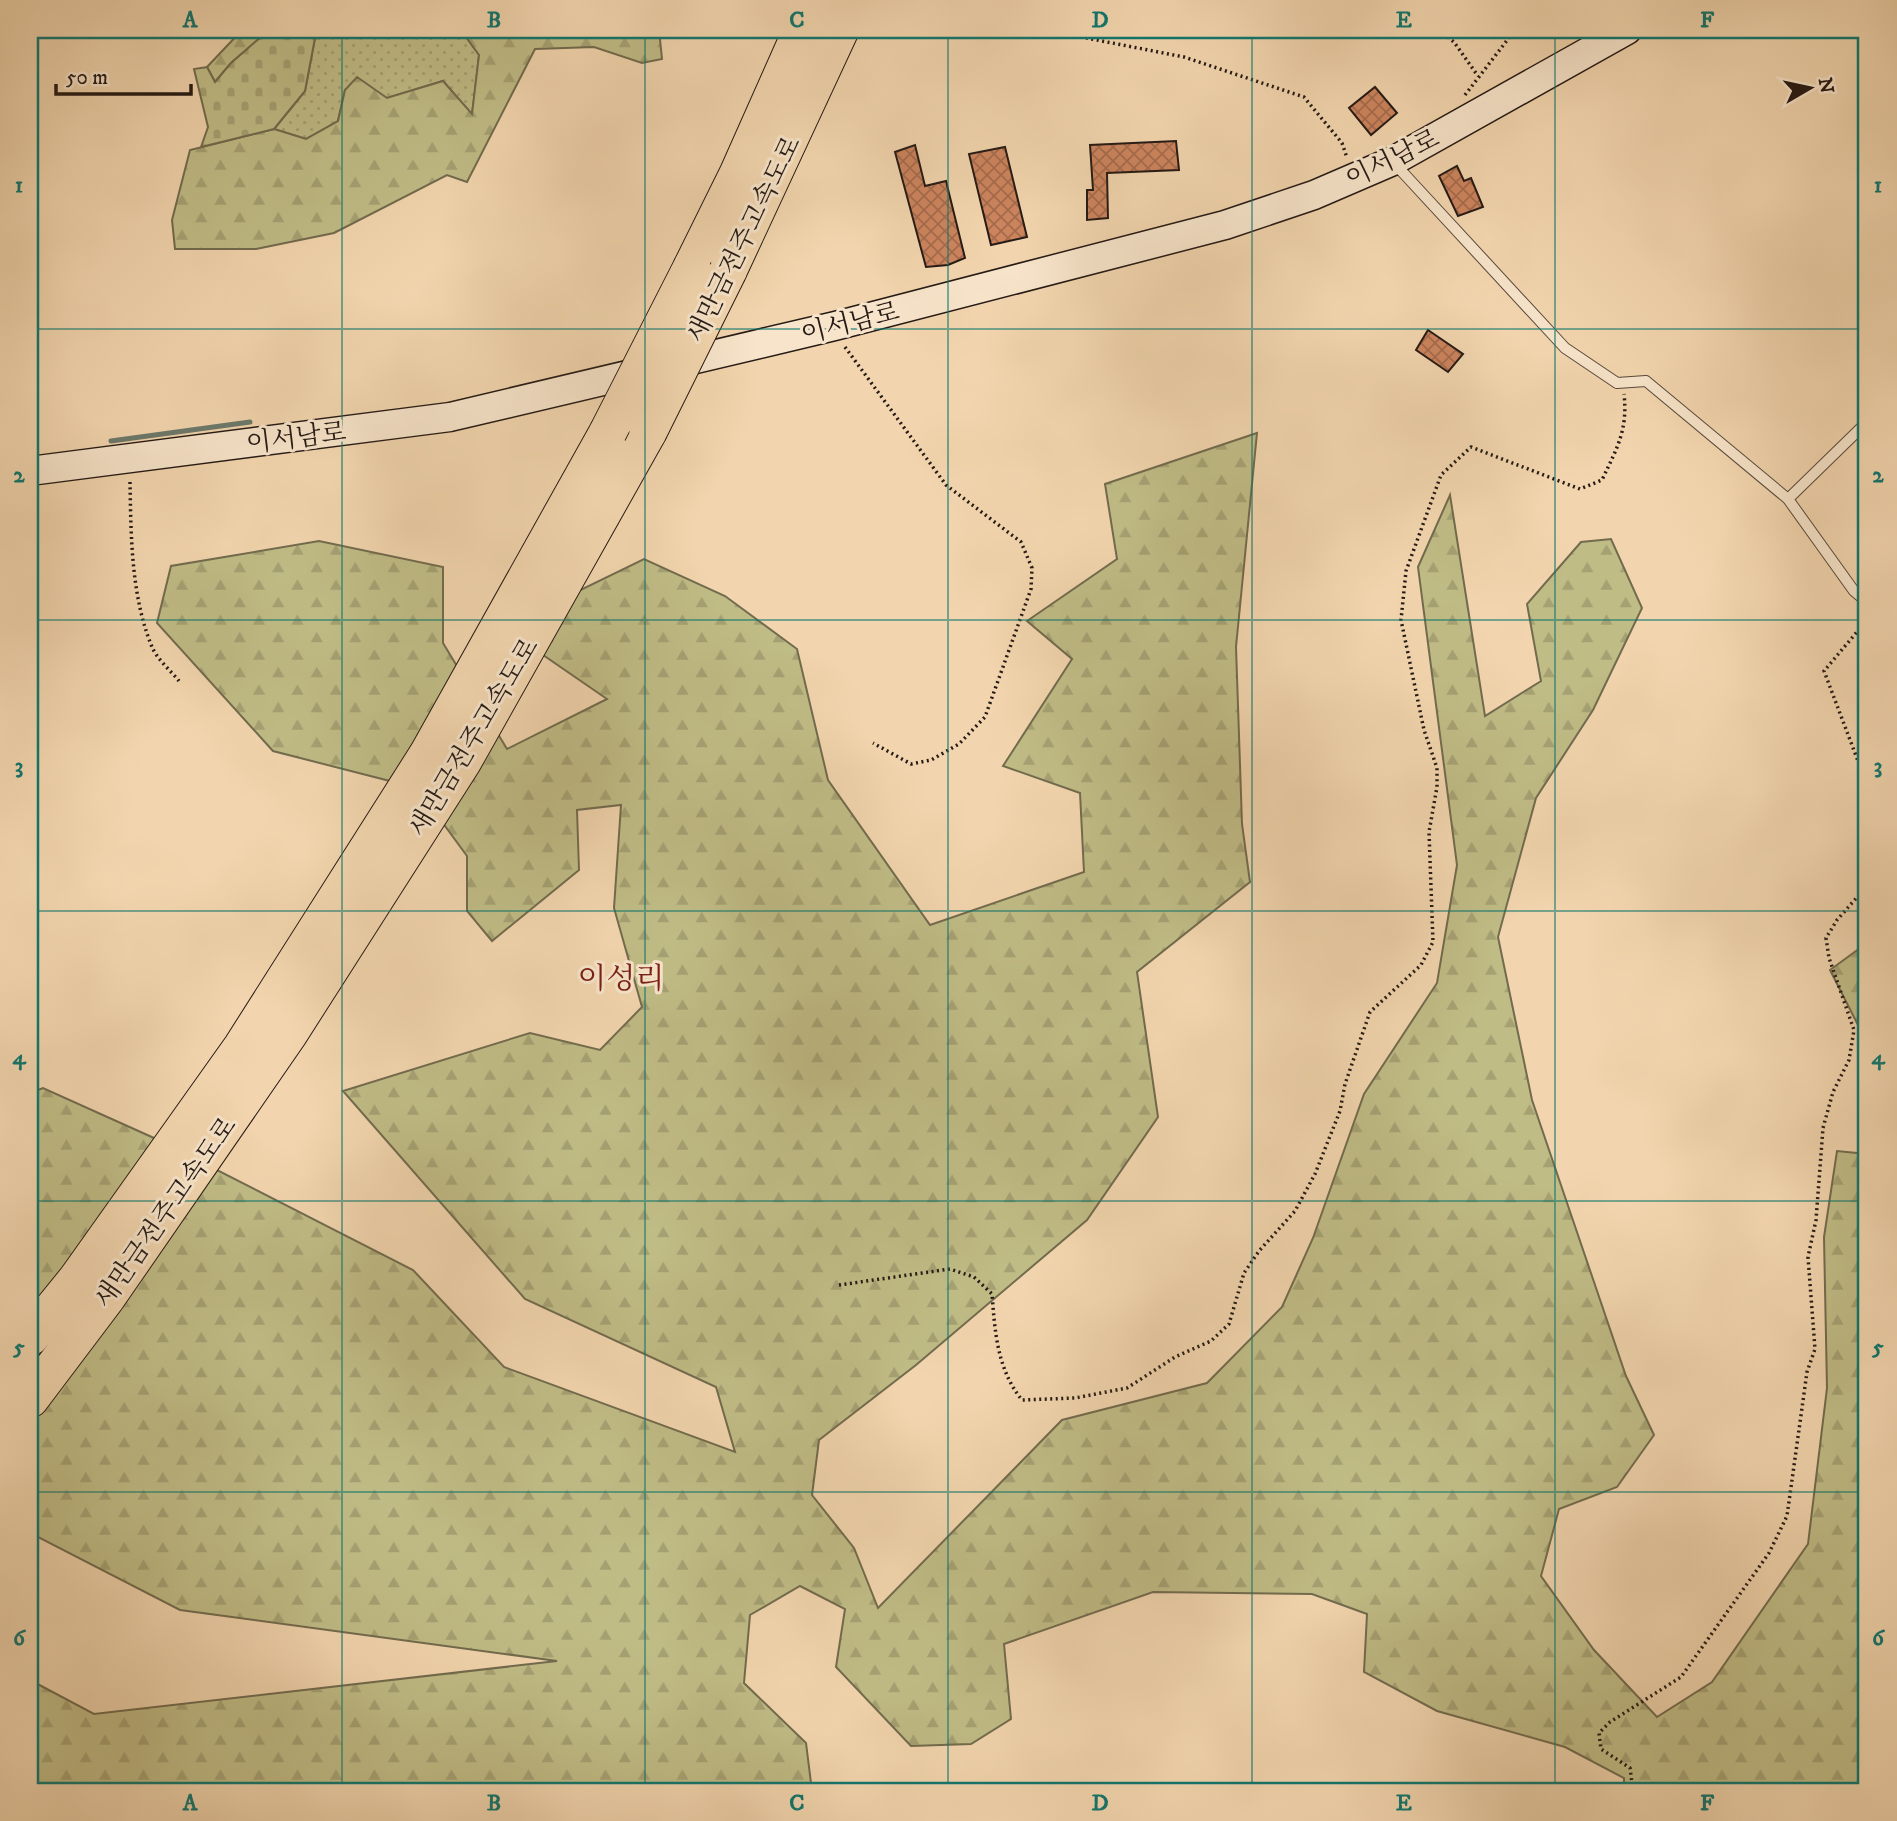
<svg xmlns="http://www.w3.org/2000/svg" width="1897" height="1821" font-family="'IM FELL DW Pica','Noto Serif KR',serif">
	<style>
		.grass { fill: url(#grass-dots); stroke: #726b4e; stroke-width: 2 }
		.forest { fill: url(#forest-firs); stroke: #726b4e; stroke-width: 2 }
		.cemetery { fill: url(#cemetery-stones); stroke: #726b4e; stroke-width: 2 }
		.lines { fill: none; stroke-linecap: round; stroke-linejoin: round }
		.stream { stroke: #6c796b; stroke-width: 5 }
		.building { fill: url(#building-cross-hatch); stroke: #251a15; stroke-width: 2 }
		.lane-casing { stroke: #58493b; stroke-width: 12 }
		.secondary-casing { stroke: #251a15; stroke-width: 31 }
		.highway-casing { stroke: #251a15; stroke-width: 39 }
		.path { stroke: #251a15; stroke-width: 3.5; stroke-dasharray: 2 3.5; stroke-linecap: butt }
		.lane { stroke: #f7e4ca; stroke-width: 10 }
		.secondary { stroke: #f7e4ca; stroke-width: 28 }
		.highway { stroke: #f2d5ae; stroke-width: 37 }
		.highway-bridge-casing { stroke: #251a15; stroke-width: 39; stroke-linecap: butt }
		.highway-bridge { stroke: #f2d5ae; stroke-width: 37 }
		.grid { fill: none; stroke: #0f766e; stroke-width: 2; stroke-opacity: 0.55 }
		.labels { text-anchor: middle; stroke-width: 6; stroke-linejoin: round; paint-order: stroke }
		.street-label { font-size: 26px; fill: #251a15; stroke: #f7e4ca }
		.quarter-label { font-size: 30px; fill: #7a1f14; stroke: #f7e4ca }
		.neatline { fill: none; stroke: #0f766e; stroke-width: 2.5 }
		.grid-label { font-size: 23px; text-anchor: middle; font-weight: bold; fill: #0f766e }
	</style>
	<defs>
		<pattern id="grass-dots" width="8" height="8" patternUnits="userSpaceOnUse" patternTransform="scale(1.75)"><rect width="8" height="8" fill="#c0bc86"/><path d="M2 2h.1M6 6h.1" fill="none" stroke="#a5a173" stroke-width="1.8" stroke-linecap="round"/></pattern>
		<pattern id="forest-firs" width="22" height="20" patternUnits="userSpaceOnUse" patternTransform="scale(1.75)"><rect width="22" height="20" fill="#c0bc86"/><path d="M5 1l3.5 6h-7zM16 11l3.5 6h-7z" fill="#a5a173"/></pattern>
		<pattern id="cemetery-stones" width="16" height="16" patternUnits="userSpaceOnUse" patternTransform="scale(1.75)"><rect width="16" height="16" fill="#c0bc86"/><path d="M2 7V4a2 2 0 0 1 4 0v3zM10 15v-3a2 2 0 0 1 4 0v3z" fill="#a5a173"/></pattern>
		<pattern id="building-cross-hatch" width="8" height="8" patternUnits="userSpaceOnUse" patternTransform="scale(1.75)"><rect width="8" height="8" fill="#cc845d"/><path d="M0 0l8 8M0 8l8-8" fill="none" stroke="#a56b4c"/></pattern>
	</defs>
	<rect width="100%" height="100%" fill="#f2d5ae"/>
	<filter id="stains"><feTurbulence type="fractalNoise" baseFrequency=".00286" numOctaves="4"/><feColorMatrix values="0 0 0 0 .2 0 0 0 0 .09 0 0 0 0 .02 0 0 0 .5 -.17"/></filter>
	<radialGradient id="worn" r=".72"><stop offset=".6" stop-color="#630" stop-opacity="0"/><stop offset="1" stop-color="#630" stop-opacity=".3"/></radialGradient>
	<path class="grass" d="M314,30H461L479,55L472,115L443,81L387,98L345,90L338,121L306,139L274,129L305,91L315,38Z"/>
	<path class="forest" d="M242,30H269L231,63L215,82L207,67Z
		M461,30H659L662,59L642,63L594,47L535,49L467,182L447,175L334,233L256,249H175L172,220L190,150L274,129L306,139L338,121L345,90L357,77L387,98L443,81L472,114L479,55Z
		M1257,433L1236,647L1242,824L1250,882L1137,972L1158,1117L1087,1220L916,1365L819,1440L812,1495L854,1548L878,1608L1062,1420L1207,1383L1282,1307L1313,1238L1364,1094L1437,983L1457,865L1418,567L1450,495L1485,716L1541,681L1527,604L1581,542L1611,539L1642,608L1593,710L1536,798L1498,937L1532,1100L1626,1376L1654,1435L1617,1487L1559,1509L1541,1576L1594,1650L1657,1717L1712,1682L1808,1544L1827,1388L1824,1237L1837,1151L1867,1154V1791H1624V1778L1565,1747L1437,1711L1364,1672L1367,1614L1312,1594L1153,1592L1004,1644L1011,1719L971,1744L911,1746L836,1667L845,1609L800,1586L750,1615L744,1683L806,1743L812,1791H30V1680L94,1714L557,1661L180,1610L30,1533V1093L43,1088L154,1138L413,1270L504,1367L735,1452L716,1387L525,1299L343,1091L530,1033L600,1050L642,1007L614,908L621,805L577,810L579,870L492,941L467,911V856L417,788L273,751L157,623L171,566L319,541L443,567V643L507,749L607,699L530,646L568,596L644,559L725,596L797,649L828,780L930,925L1084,872L1080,793L1003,766L1072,659L1027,621L1117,559L1105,484Z
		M1867,943V1033L1859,1027L1830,970Z"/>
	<path class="cemetery" d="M269,30H314L315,38L305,91L274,129L201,147L208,127L194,69L207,67L215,82L231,63Z"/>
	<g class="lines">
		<path class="stream" d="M111,441L250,422"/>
	</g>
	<path class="building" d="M1375,87L1397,113L1371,135L1349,108Z
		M1176,141L1179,170L1107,173L1108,218L1087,220V190H1093L1090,145Z
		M915,145L925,186L946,181L965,258L948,265L926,267L895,152Z
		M1005,147L1027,237L991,245L969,154Z
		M1457,166L1464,181L1471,178L1483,207L1458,216L1439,176Z
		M1428,330L1463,354L1448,372L1416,350Z"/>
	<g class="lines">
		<defs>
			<path id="lane" d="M1395,164L1565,348L1617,383L1646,381L1788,499L1854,591L1867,602
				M1788,499L1867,422"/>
			<path id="secondary" d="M30,471L450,417L835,326L1225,225L1314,195L1393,161L1627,30"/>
			<path id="highway" d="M692,267L738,174L802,30
				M728,271L840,30
				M30,1337L77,1279L242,1047L428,754L608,432
				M30,1399L107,1297L288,1035L463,761L648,432"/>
		</defs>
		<use href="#lane" class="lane-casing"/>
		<use href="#secondary" class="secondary-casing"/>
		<use href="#highway" class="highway-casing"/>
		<path class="path" d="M1026,30L1066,34L1184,57L1304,97L1342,143L1347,158
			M1439,30L1454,42L1478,76
			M1465,95L1515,30
			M845,347L946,485L1021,542L1032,568L1031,589L985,717L959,744L931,760L911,764L873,743
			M130,482C131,536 131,596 152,647C157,659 171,671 179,681
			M1867,620L1824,671L1861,769L1867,774
			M839,1285L950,1269L974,1277L992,1294C995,1332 997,1369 1022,1400L1075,1398L1127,1388L1175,1357L1211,1341L1229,1324L1244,1273L1259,1251L1295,1211L1315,1174L1340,1111L1345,1084L1370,1012L1421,965L1433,942L1429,832L1437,787V768L1424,730L1401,620L1406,571L1441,475L1471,447L1580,489L1602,480C1617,448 1628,430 1624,394
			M1633,1791L1630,1768L1601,1749L1599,1733L1610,1722L1681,1677L1769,1553L1787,1516L1807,1372L1815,1349L1808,1257L1816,1220L1823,1128L1833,1092L1849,1060L1854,1030L1829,958L1826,938L1837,920L1859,895L1867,891"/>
		<use href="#lane" class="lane"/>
		<use href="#secondary" class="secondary"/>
		<use href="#highway" class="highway"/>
		<defs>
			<path id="highway-bridge" d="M608,432L692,267
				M648,432L728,271"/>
		</defs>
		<use href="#highway-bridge" class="highway-bridge-casing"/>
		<use href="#highway-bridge" class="highway-bridge"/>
	</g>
	<path class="grid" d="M342,30V1791M645,30V1791M948,30V1791M1252,30V1791M1555,30V1791M30,329H1867M30,620H1867M30,911H1867M30,1201H1867M30,1492H1867"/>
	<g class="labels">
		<g class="street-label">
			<text transform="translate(1392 158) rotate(-26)" y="9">이서남로</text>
			<text transform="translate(743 239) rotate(-64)" y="9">새만금전주고속도로</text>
			<text transform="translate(850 322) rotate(-14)" y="9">이서남로</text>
			<text transform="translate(296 437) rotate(-7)" y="9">이서남로</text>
			<text transform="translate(473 737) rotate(-59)" y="9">새만금전주고속도로</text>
			<text transform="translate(165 1212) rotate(-55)" y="9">새만금전주고속도로</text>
		</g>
		<g class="quarter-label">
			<text x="621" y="988">이성리</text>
		</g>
	</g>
	<rect width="1897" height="1821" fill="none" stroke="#f2d5ae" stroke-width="77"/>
	<g transform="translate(1810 88) rotate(81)" stroke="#f7e4ca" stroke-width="5" paint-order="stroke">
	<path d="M0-5L12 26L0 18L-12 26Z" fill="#251a15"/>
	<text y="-10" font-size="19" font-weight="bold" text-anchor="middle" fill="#251a15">N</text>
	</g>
	<path d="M56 84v10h135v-10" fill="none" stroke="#251a15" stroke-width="3.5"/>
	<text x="66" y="84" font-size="21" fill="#251a15" stroke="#f7e4ca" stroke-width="5" paint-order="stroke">50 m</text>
	<rect x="38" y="38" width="1820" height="1745" class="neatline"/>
	<g class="grid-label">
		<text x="190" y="27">A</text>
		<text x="494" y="27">B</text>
		<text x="797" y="27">C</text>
		<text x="1100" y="27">D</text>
		<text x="1404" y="27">E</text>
		<text x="1707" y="27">F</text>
		<text x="19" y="192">1</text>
		<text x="1878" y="192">1</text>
		<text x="19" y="482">2</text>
		<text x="1878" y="482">2</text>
		<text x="19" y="773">3</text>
		<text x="1878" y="773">3</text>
		<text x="19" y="1064">4</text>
		<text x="1878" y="1064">4</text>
		<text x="19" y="1354">5</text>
		<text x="1878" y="1354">5</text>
		<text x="19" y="1645">6</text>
		<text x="1878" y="1645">6</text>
		<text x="190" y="1810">A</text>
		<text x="494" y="1810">B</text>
		<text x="797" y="1810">C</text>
		<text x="1100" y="1810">D</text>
		<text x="1404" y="1810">E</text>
		<text x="1707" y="1810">F</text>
	</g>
	<rect width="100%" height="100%" filter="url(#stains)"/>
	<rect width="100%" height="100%" fill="url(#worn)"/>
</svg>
